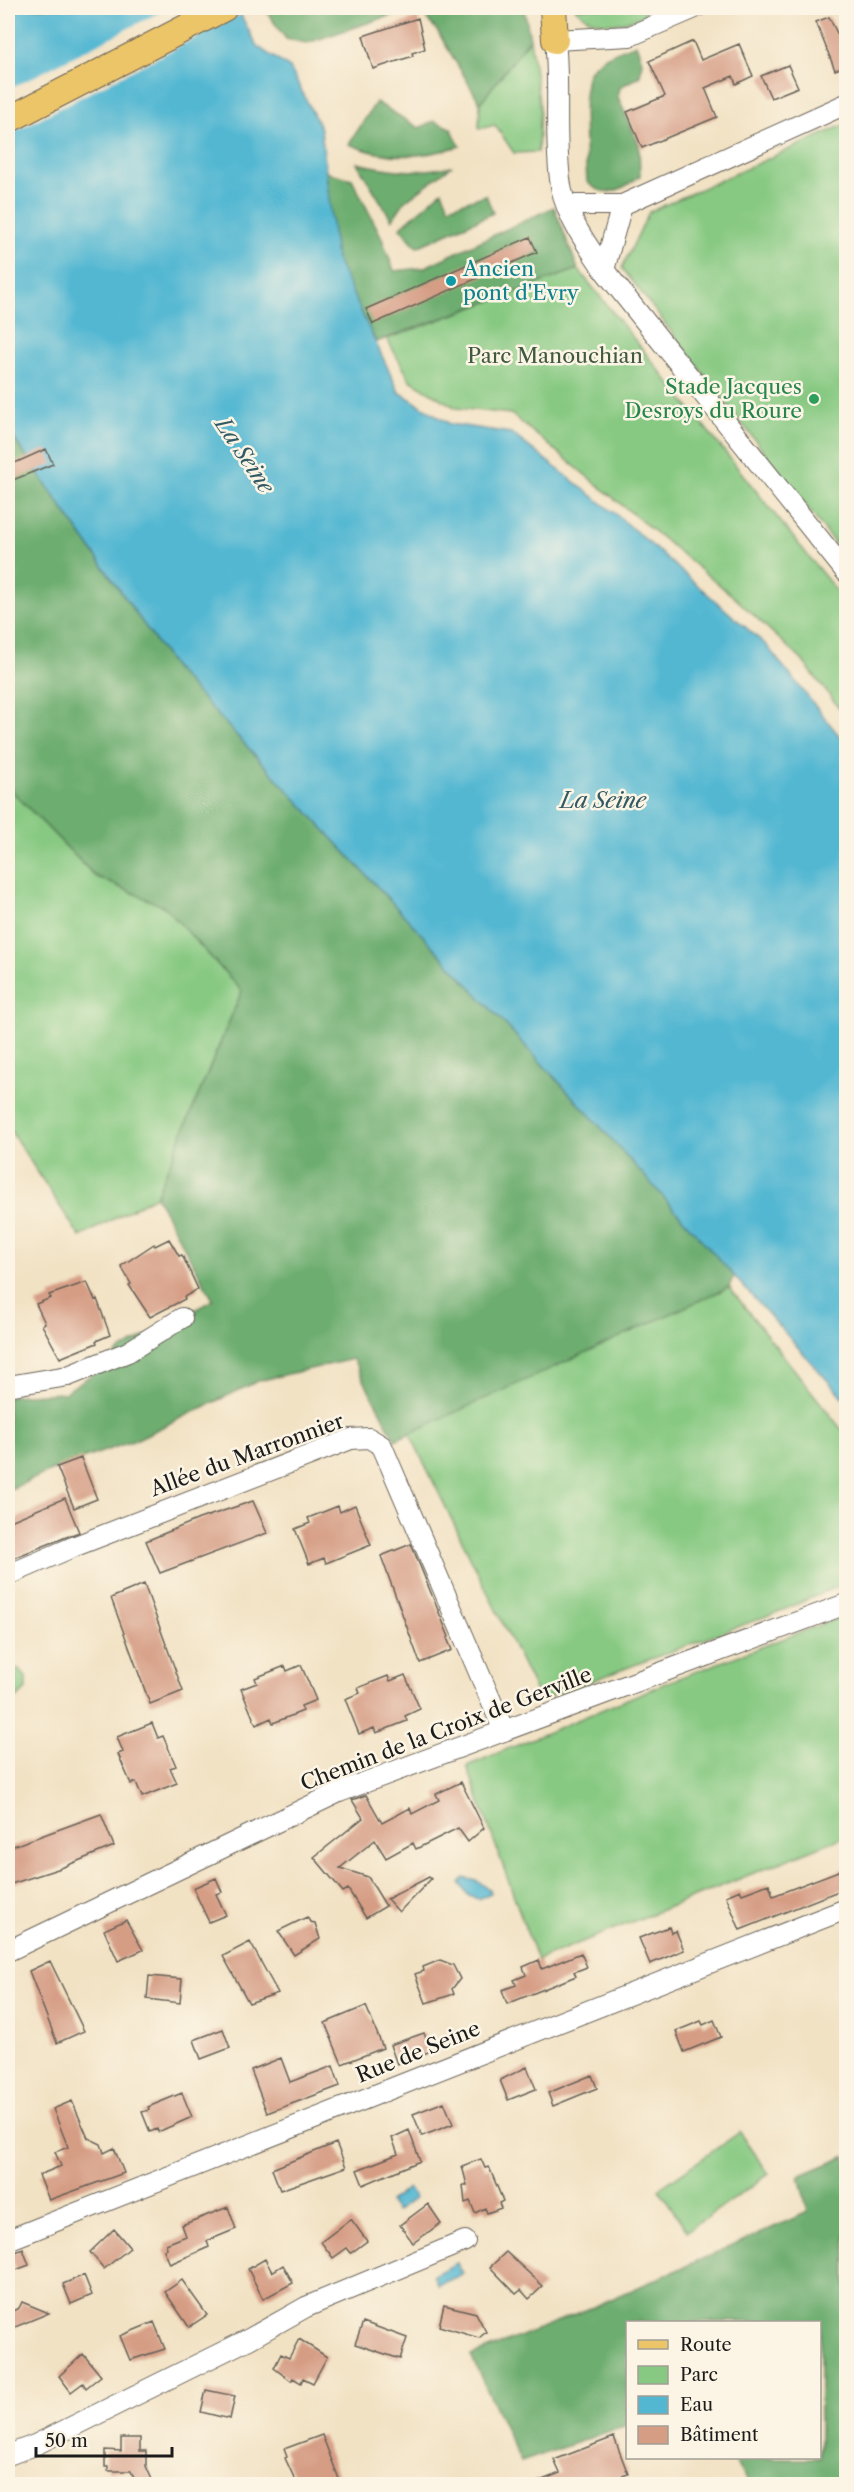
<svg xmlns="http://www.w3.org/2000/svg" width="854" height="2492" font-family="'Libre Caslon Text',serif">
	<style>
		.green { fill: #87c982; stroke: #52724f; stroke-width: 1.5 }
		.forest { fill: #6dad70; stroke: #446446; stroke-width: 1.5 }
		.water { fill: #53b7d2; stroke: #386a77; stroke-width: 1.5 }
		.pier { fill: #f2e2c4 }
		.building { fill: #d69d85 }
		.lines { fill: none; stroke-linecap: round; stroke-linejoin: round }
		.minor-casing { stroke: #676157; stroke-width: 22 }
		.major-casing { stroke: #676157; stroke-width: 28 }
		.minor { stroke: #fff; stroke-width: 20 }
		.major { stroke: #edc569; stroke-width: 26 }
		.culture-dot { fill: #0f9aa8; stroke: #fcf5e5; stroke-width: 2 }
		.leisure-dot { fill: #2e9e5b; stroke: #fcf5e5; stroke-width: 2 }
		.labels { text-anchor: middle; stroke-width: 5; stroke-linejoin: round; paint-order: stroke }
		.culture-label { font-size: 21px; fill: #0d838f; stroke: #fcf5e5; text-anchor: start }
		.park-label { font-size: 21px; fill: #415940; stroke: #fcf5e5 }
		.leisure-label { font-size: 21px; fill: #27864d; stroke: #fcf5e5; text-anchor: end }
		.street-label { font-size: 21px; fill: #1c1c1c; stroke: #fcf5e5 }
		.water-label { font-size: 22px; font-style: italic; fill: #325a65; stroke: #fcf5e5 }
	</style>
	<rect width="100%" height="100%" fill="#fcf5e5"/>
	<filter id="ink" filterUnits="userSpaceOnUse"><feTurbulence type="fractalNoise" baseFrequency=".0167" numOctaves="2"/><feDisplacementMap in="SourceGraphic" scale="12" xChannelSelector="R" yChannelSelector="G"/><feConvolveMatrix kernelMatrix="1 2 1 2 8 2 1 2 1" color-interpolation-filters="sRGB"/></filter>
	<filter id="wash" filterUnits="userSpaceOnUse"><feTurbulence type="fractalNoise" baseFrequency=".008" numOctaves="4" result="noise"/><feDisplacementMap in="SourceGraphic" scale="24" xChannelSelector="R" yChannelSelector="G"/><feGaussianBlur stdDeviation="1.35" result="paint"/><feColorMatrix in="noise" values="0 0 0 0 0 0 0 0 0 0 0 0 0 0 0 0 0 1.4 0 .05"/><feComposite in="paint" operator="in"/></filter>
	<g filter="url(#wash)">
		<rect width="100%" height="100%" fill="#f2e2c4"/>
		<path class="green" d="M575,8H642L645,14L665,8C636,20 600,36 575,8Z
			M530,39L540,108L538,152L514,153L495,125L479,129L480,103Z
			M846,124V558L622,268L649,212Z
			M578,269L846,603V717L802,660L734,597L511,414L456,408L410,380L387,339Z
			M8,787L95,876L165,907L242,991L156,1196L80,1237L8,1127Z
			M729,1287L846,1435V1583L783,1610L540,1700L409,1432Z
			M846,1615V1836L537,1960L467,1766L668,1682Z
			M8,1667L17,1668L26,1677V1689L17,1698H8Z
			M740,2132L769,2174L687,2231L659,2189Z"/>
		<path class="forest" d="M264,8H524L530,39L480,103L438,32L421,12H401L307,43L286,39Z
			M636,44L642,61L640,76L620,87L618,97L639,145L640,176C622,190 606,200 587,182C586,162 580,86 589,72C600,56 619,51 636,44Z
			M376,102L419,128L434,121L451,128L460,146C423,158 385,160 349,144Z
			M357,163C393,171 416,174 452,166L405,201L392,220Z
			M326,172L352,179L381,236L394,271L423,268L554,207L578,269L376,342L333,256Z
			M442,191L449,207L486,195L493,213L417,247L400,228Z
			M14,439L175,669L597,1123L734,1275L729,1287L395,1440L353,1359L258,1381L133,1441L62,1466L8,1490V1396L64,1393L94,1373L122,1349L213,1300L156,1196L242,991L165,907L95,876L8,787V446Z
			M846,2156V2484H749L732,2458H820V2322H628L627,2425L521,2462L471,2356L598,2305L808,2212L799,2176Z"/>
		<path class="water" d="M8,8H237L257,46L290,68L321,129L336,258L399,392L450,424L511,433L617,515L766,645L846,744V1401L597,1123L175,669L8,430Z
			M464,1878L477,1881L489,1889L490,1893L479,1899L469,1896L460,1883Z
			M408,2188L415,2198L396,2212L389,2202Z
			M457,2263L463,2274L438,2285L433,2275Z"/>
		<path class="pier" d="M168,8H240L243,13L8,135V90Z"/>
		<g id="blocks">
			<path class="building" d="M829,17L839,37L846,34V66L835,70L816,22Z
				M418,18L425,49L412,53L413,56L373,69L363,36Z
				M693,41L701,60L739,44L753,76L736,84L733,76L705,88L717,117L642,148L627,112L665,96L649,61Z
				M788,65L798,87L771,98L761,76Z
				M530,237L537,252L373,324L366,309Z
				M46,449L53,464L8,482V466Z
				M169,1239L179,1256L182,1255L198,1289L184,1297L185,1299L150,1317L129,1285L131,1284L121,1266L154,1244L155,1246Z
				M87,1282L95,1300L97,1299L110,1335L96,1341L97,1343L60,1358L42,1325L45,1323L36,1304L51,1298L49,1295Z
				M81,1458L97,1499L74,1508L57,1467Z
				M65,1498L79,1532L8,1560V1522Z
				M253,1501L267,1533L160,1573L146,1541L199,1519Z
				M355,1505L371,1545L326,1563L324,1558L309,1564L295,1529L310,1523L308,1518L338,1506L340,1512Z
				M411,1544L449,1637L447,1638L452,1650L420,1663L381,1556Z
				M144,1584L183,1691L150,1704L111,1598Z
				M301,1665L316,1700L301,1706L303,1711L273,1723L271,1718L256,1725L241,1689L257,1683L255,1678L285,1666L287,1671Z
				M405,1675L420,1709L405,1716L407,1721L376,1733L374,1728L359,1734L345,1699L360,1693L358,1688L388,1676L390,1681Z
				M152,1723L158,1738L163,1736L176,1766L170,1768L177,1783L142,1797L136,1782L131,1784L118,1754L123,1752L117,1737Z
				M461,1782L484,1828L468,1842L458,1828L416,1849L413,1843L386,1858L375,1840L340,1868L368,1877L386,1906L366,1918L348,1889L343,1892L314,1857L363,1818L352,1800L366,1795L382,1823L410,1808L412,1814L439,1800L436,1794Z
				M101,1814L114,1846L61,1868L8,1885V1848Z
				M846,1868V1888L740,1930L726,1896L740,1890L742,1894L769,1884L773,1896Z
				M429,1877L431,1879L399,1912L387,1899Z
				M216,1878L222,1892L216,1894L226,1915L209,1922L193,1888Z
				M307,1917L310,1922L315,1923L320,1939L294,1955L278,1931Z
				M126,1920L143,1950L118,1961L104,1930Z
				M669,1927L671,1933L676,1931L684,1950L650,1964L639,1938Z
				M250,1942L278,1993L249,2003L223,1956Z
				M581,1953L587,1967L574,1972L576,1976L507,2004L502,1990L516,1985L514,1980L526,1975L523,1967L539,1960L542,1969Z
				M440,1960L453,1965L460,1979L452,1989L454,1994L426,2003L415,1974L424,1971L423,1967Z
				M50,1961L84,2031L57,2043L29,1971Z
				M149,1976L182,1979L180,2003L147,1999Z
				M366,2006L383,2048L342,2064L325,2023Z
				M714,2020L721,2037L684,2052L676,2031L701,2021L703,2025Z
				M223,2029L230,2048L201,2059L194,2040Z
				M424,2033L431,2051L397,2064L390,2045Z
				M281,2058L290,2082L333,2066L340,2086L267,2113L251,2070Z
				M527,2067L536,2089L508,2100L500,2080Z
				M592,2075L597,2088L553,2106L548,2093Z
				M182,2093L192,2117L158,2132L157,2129L150,2132L142,2112L149,2110L148,2107Z
				M72,2101L88,2138L101,2144L104,2153L114,2148L124,2173L49,2200L39,2175L61,2166L55,2152L68,2147L53,2109Z
				M444,2102L453,2124L422,2136L413,2114Z
				M409,2130L420,2161L363,2185L357,2170L398,2154L392,2138Z
				M336,2143L346,2167L280,2190L272,2169Z
				M481,2159L485,2168L489,2167L503,2201L499,2203L501,2208L487,2213L485,2208L475,2213L470,2201L465,2203L463,2185H467L462,2166Z
				M428,2204L441,2223L413,2243L400,2225Z
				M228,2207L236,2229L207,2241L209,2247L170,2264L164,2250L167,2248L166,2244L186,2236L182,2225Z
				M351,2219L367,2241L351,2253L347,2248L333,2258L321,2242Z
				M114,2229L130,2248L104,2269L90,2252Z
				M23,2249L29,2265L16,2270L10,2254Z
				M506,2252L543,2286L529,2299L521,2290L516,2294L490,2267Z
				M265,2259L272,2272L283,2265L293,2283L263,2299L248,2269Z
				M84,2275L92,2295L71,2304L63,2284Z
				M182,2280L207,2315L189,2327L165,2292Z
				M22,2302L49,2313L8,2330V2313L19,2308Z
				M444,2305L476,2313L486,2332L479,2338L439,2326Z
				M154,2322L165,2349L130,2360L120,2336Z
				M363,2322L407,2338L400,2359L355,2344Z
				M299,2339L327,2357L313,2383L303,2378L301,2383L293,2378L291,2381L274,2368L281,2354L289,2358Z
				M83,2354L101,2376L86,2388L83,2383L71,2392L59,2376Z
				M206,2390L235,2396L230,2419L201,2412Z
				M322,2435L341,2484H297L285,2458L287,2457L284,2449Z
				M614,2437L628,2474L599,2484H532L560,2473L554,2460Z
				M121,2438H140V2451H146V2466L154,2484H136L131,2471H108V2467H105V2450L121,2451Z"/>
		</g>
	</g>
	<g filter="url(#ink)">
		<use href="#blocks" fill-opacity="0" stroke="#676157" stroke-width="1.5"/>
		<g class="lines">
			<defs>
				<path id="minor" d="M695,8L630,36L555,40C560,86 554,133 560,179C563,213 586,243 604,270L846,572
					M567,205H622
					M604,270L622,205L846,104
					M8,1386L68,1376L128,1352L182,1318
					M8,1575L73,1547L351,1439L369,1438L382,1446L504,1731
					M8,1951L339,1792L846,1604
					M8,2240L846,1909
					M8,2455L35,2445L249,2339L306,2307L465,2241"/>
				<path id="major" d="M553,8L555,40
					M8,120L224,8"/>
			</defs>
			<use href="#minor" class="minor-casing"/>
			<use href="#major" class="major-casing"/>
			<use href="#minor" class="minor"/>
			<use href="#major" class="major"/>
		</g>
	</g>
	<circle class="culture-dot" cx="451" cy="281" r="6"/>
	<circle class="leisure-dot" cx="814" cy="399" r="6"/>
	<g class="labels">
		<g class="culture-label">
			<text x="463" y="276">Ancien<tspan x="463" dy="24">pont d'Evry</tspan></text>
		</g>
		<g class="park-label">
			<text x="555" y="363">Parc Manouchian</text>
		</g>
		<g class="leisure-label">
			<text x="802" y="394">Stade Jacques<tspan x="802" dy="24">Desroys du Roure</tspan></text>
		</g>
		<g class="street-label">
			<text transform="translate(247 1455) rotate(-20)" y="7">Allée du Marronnier</text>
			<text transform="translate(446 1729) rotate(-21)" y="7">Chemin de la Croix de Gerville</text>
			<text transform="translate(418 2052) rotate(-22)" y="7">Rue de Seine</text>
		</g>
		<g class="water-label">
			<text transform="translate(245 455) rotate(56)" y="8">La Seine</text>
			<text x="603" y="808">La Seine</text>
		</g>
	</g>
	<rect width="854" height="2492" fill="none" stroke="#fcf5e5" stroke-width="30"/>
	<rect x="626" y="2321" width="195" height="138" fill="#fcf5e5" stroke="#a29e95" stroke-width="1.5"/>
	<rect x="638" y="2340" width="30" height="9" fill="#edc569" stroke="#a29e95" stroke-width="1.5"/>
	<text x="680" y="2351" font-size="18" fill="#1c1c1c">Route</text>
	<rect x="638" y="2366" width="30" height="18" fill="#87c982" stroke="#a29e95" stroke-width="1.5"/>
	<text x="680" y="2381" font-size="18" fill="#1c1c1c">Parc</text>
	<rect x="638" y="2396" width="30" height="18" fill="#53b7d2" stroke="#a29e95" stroke-width="1.5"/>
	<text x="680" y="2411" font-size="18" fill="#1c1c1c">Eau</text>
	<rect x="638" y="2426" width="30" height="18" fill="#d69d85" stroke="#a29e95" stroke-width="1.5"/>
	<text x="680" y="2441" font-size="18" fill="#1c1c1c">Bâtiment</text>
	<path d="M36 2447v9h136v-9" fill="none" stroke="#1c1c1c" stroke-width="3"/>
	<text x="45" y="2447" font-size="18" fill="#1c1c1c" stroke="#fcf5e5" stroke-width="4.5" paint-order="stroke">50 m</text>
</svg>
